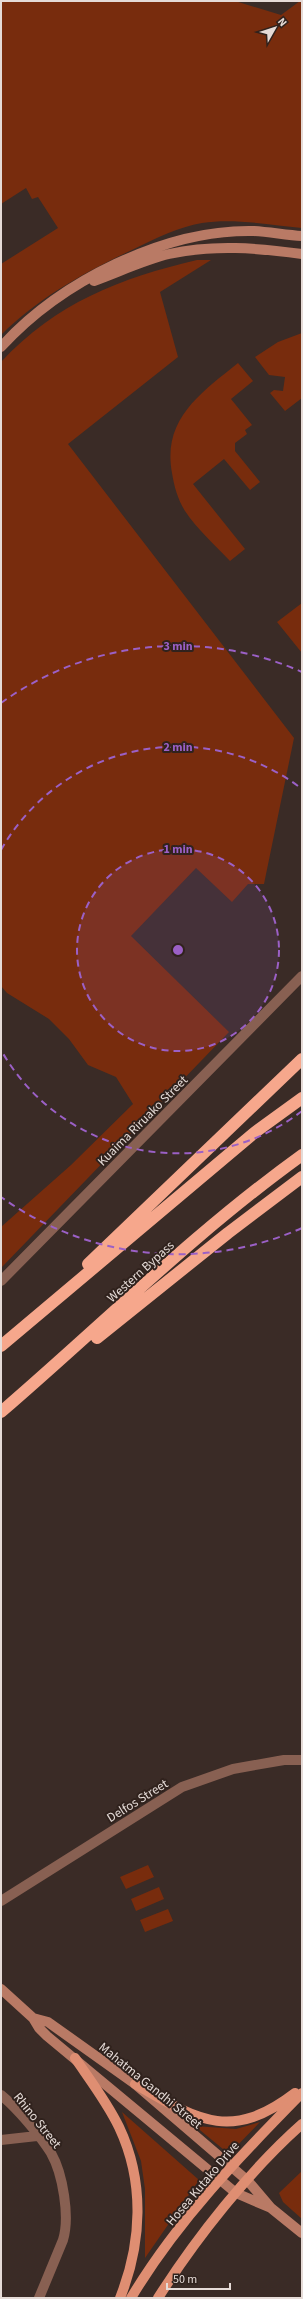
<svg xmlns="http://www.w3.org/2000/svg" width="303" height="2299" font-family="'Source Sans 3',sans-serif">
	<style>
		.green { fill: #782c0d }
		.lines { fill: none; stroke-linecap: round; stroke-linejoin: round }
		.street { stroke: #886052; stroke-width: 10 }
		.secondary { stroke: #b97a65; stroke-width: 10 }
		.primary { stroke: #df8e72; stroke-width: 10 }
		.highway { stroke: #f6a78c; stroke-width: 12 }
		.ring { fill: none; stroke: #9b60c6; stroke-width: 2; stroke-dasharray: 7 5 }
		.labels { text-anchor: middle; stroke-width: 4; stroke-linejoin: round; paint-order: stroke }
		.street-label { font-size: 13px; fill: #e5dbd7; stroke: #30221d }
		.centre { fill: #9b60c6; stroke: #30221d; stroke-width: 2 }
		.ring-label { font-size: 12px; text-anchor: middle; font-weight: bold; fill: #9b60c6; stroke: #30221d; stroke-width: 4; stroke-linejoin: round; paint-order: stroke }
	</style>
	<rect width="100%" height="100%" fill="#3a2b26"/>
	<path class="green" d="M1,1H235L281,15L300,1L302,3V228C270,225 234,218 202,223C179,227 156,238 136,248C87,271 39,297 1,335V264L58,228L38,197L32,199L26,188L1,204Z
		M197,260H211L160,292L178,357L68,444L294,738L264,884H248L232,902L196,868L131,936L229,1032L1,1268V1227L71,1165L133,1104L116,1077L88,1065L69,1039L49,1019L7,993L1,986V362C56,303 120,278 197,260Z
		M302,333V398L285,411L270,393L274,390L283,391L285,377L269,375L255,357L278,342Z
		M238,363L253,381L231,399L252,425L245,430L247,434L235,443V451L260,482L250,490L224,459L193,484L245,549L230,561C215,545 197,529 185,511C178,500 174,486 172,473C162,419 201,393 238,363Z
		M302,603V653L277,622Z
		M148,1865L154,1877L126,1889L120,1877Z
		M159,1887L164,1899L136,1911L131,1899Z
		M168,1909L173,1921L145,1932L140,1920Z
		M122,2112L199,2180L145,2258V2189L141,2161Z
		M260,2122L229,2154L195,2126L236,2129Z
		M302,2171V2219L283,2202L279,2193Z"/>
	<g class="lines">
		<path class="street" d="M1,1281L302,976
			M1,1901L182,1787L233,1769L284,1760H302
			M1,2095C17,2108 40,2135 51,2153C63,2174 70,2217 63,2240L39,2298
			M1,2140L37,2136"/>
		<path class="secondary" d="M94,281C119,272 144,260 169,254C214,244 257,248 302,254
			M1,347C60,282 164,229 254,231C270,232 286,235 302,236
			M1,1989L33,2018L39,2028L47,2036L236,2193L271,2208
			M33,2018L48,2022L135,2084L248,2181L271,2208L302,2233"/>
		<path class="primary" d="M75,2058C90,2080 107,2102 119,2127C145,2182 142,2243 120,2298
			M135,2084C196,2119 230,2143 295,2093
			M131,2298C177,2221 240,2156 302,2093
			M158,2298C196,2238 249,2171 302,2124"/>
		<path class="highway" d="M88,1264L302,1059
			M97,1338L228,1233L302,1177
			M1,1346L254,1133L302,1098
			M1,1412C101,1326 195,1232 302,1155"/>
	</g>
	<circle cx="178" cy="950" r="101" fill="#9b60c6" fill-opacity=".12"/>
	<g class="ring">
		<circle cx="178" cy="950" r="101"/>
		<path d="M302 1111A203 203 0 0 1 1 1050M1 850A203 203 0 0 1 302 789"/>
		<path d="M302 1228A304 304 0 0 1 1 1197M1 703A304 304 0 0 1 302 672"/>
	</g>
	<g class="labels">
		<g class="street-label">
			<text transform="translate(142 1120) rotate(-45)" y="5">Kuaima Riruako Street</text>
			<text transform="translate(140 1271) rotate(-42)" y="5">Western Bypass</text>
			<text transform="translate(137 1800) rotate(-32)" y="5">Delfos Street</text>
			<text transform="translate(151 2085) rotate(39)" y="5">Mahatma Gandhi Street</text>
			<text transform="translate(38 2120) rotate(51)" y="5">Rhino Street</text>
			<text transform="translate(202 2183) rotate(-50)" y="5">Hosea Kutako Drive</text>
		</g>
	</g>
	<circle cx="178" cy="950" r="6" class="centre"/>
	<g class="ring-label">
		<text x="178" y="650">3 min</text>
		<text x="178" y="751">2 min</text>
		<text x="178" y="853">1 min</text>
	</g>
	<rect width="303" height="2299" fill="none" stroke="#e5dbd7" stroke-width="4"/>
	<g transform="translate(275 28) rotate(51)" stroke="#30221d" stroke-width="3" paint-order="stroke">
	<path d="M0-3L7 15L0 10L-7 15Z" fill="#e5dbd7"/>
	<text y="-6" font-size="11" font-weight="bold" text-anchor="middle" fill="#e5dbd7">N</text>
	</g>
	<path d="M167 2283v6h63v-6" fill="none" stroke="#e5dbd7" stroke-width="2"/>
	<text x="173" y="2283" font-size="12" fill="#e5dbd7" stroke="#30221d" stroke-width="3" paint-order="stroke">50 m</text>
</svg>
